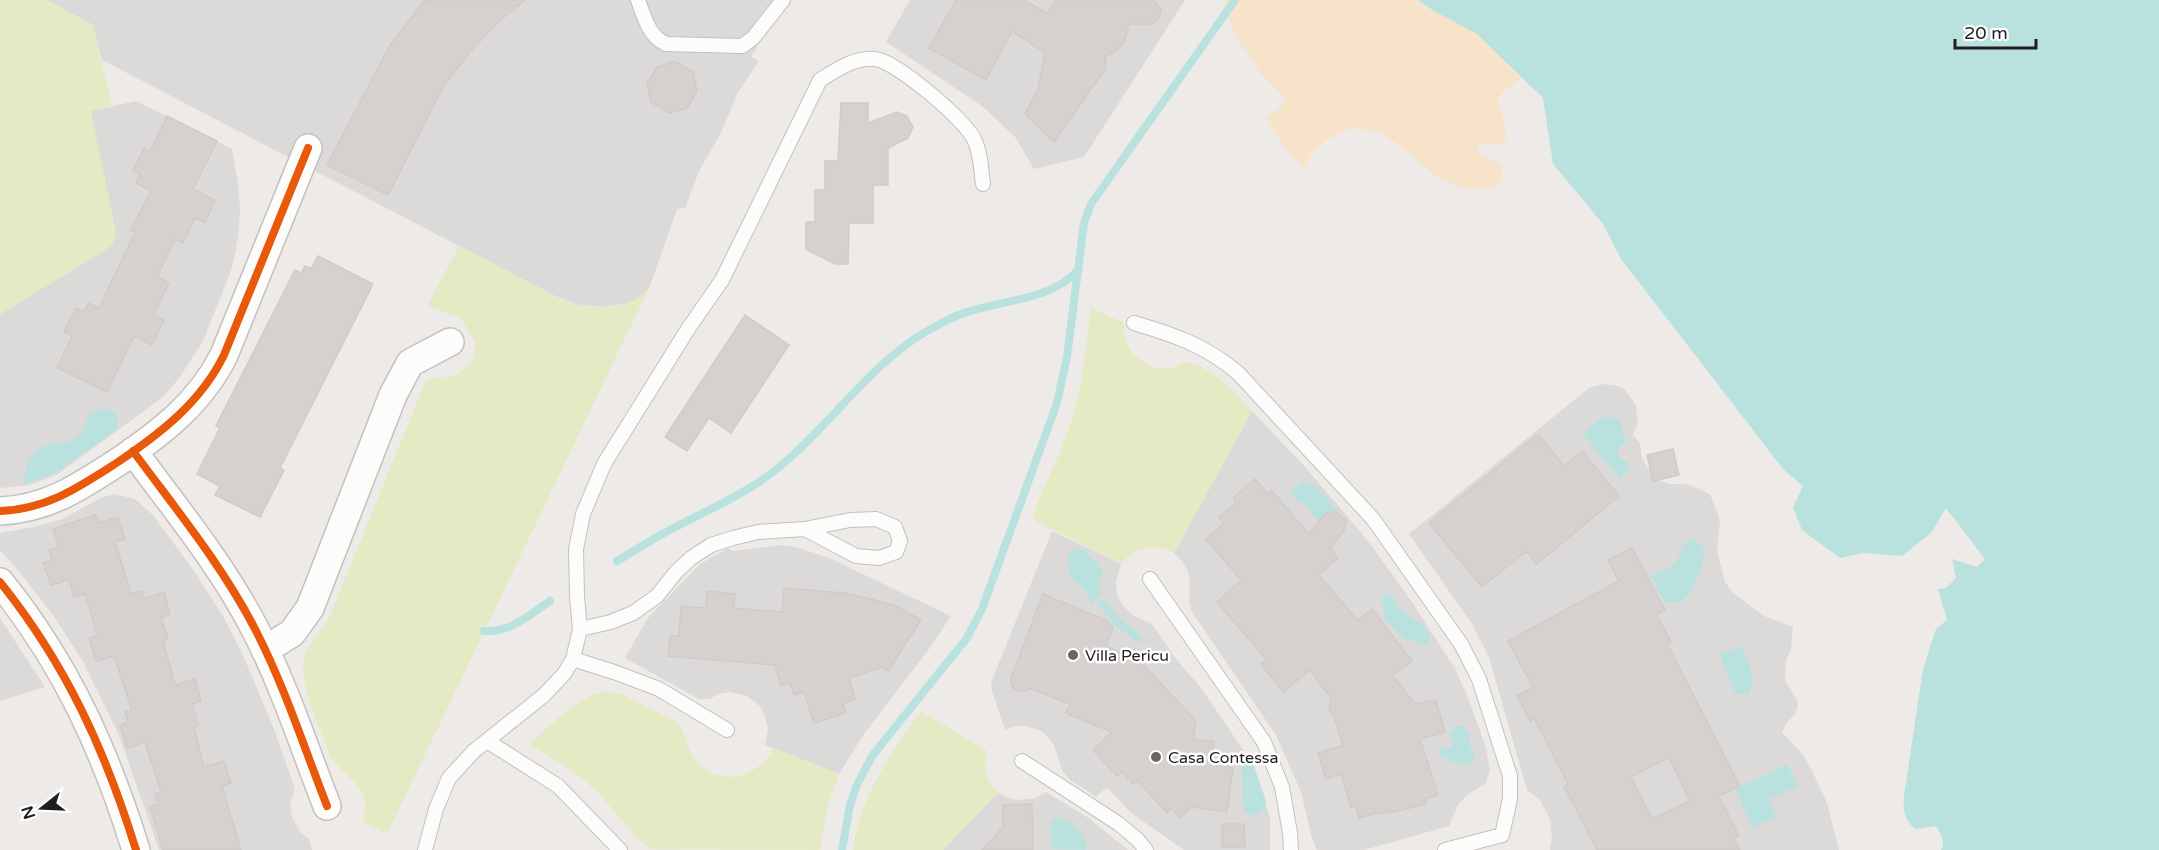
<svg xmlns="http://www.w3.org/2000/svg" width="2159" height="850" font-family="'Varela Round',sans-serif">
	<style>
		.residential { fill: #dcdad9 }
		.grass { fill: #e4ebc4 }
		.sand { fill: #f7e2ca }
		.water { fill: #b9e2df }
		.lines { fill: none; stroke-linecap: round; stroke-linejoin: round }
		.stream { stroke: #b9e2df; stroke-width: 8 }
		.building { fill: #d6d1cf; stroke: #d0cbc8; stroke-width: 1.5; fill-rule: evenodd }
		.service-casing { stroke: #c3c1c0; stroke-width: 16 }
		.minor-casing { stroke: #c3c1c0; stroke-width: 30 }
		.service { stroke: #fcfcfb; stroke-width: 14 }
		.minor { stroke: #fcfcfb; stroke-width: 27 }
		.cycleway-casing { stroke: #fff; stroke-width: 11 }
		.cycleway { stroke: #e8590c; stroke-width: 8 }
		.poi-dot { fill: #676665; stroke: #fff; stroke-width: 2 }
		.labels { text-anchor: middle; stroke-width: 5; stroke-linejoin: round; paint-order: stroke }
		.poi-label { font-size: 16px; fill: #1f1f1f; stroke: #fff; text-anchor: start }
	</style>
	<rect width="100%" height="100%" fill="#edeae7"/>
	<path class="residential" d="M46,0H790L785,9L769,26L751,57L759,61L737,94L721,133L700,169L685,208L677,209L650,286L642,296L635,301L626,304L603,307L579,305L557,297L102,60L93,25Z
		M910,0H1185L1084,157L1034,169L1016,138L982,106L886,42Z
		M136,101L232,149L238,184L240,210L238,238L232,268L203,341L180,377L163,397L58,474L30,485L0,488V314L107,249L91,111Z
		M1603,384L1617,386L1624,389L1636,405L1638,423L1633,435L1640,443L1642,459L1655,479L1670,484H1687L1710,494L1720,520L1717,551L1725,582L1732,592L1764,616L1793,627L1791,649L1786,660L1785,680L1798,702L1797,709L1794,716L1788,721L1782,732L1804,756L1814,775L1827,803L1839,850H1550L1552,839L1550,819L1540,800L1527,790L1489,657L1472,624L1409,534L1589,388Z
		M1252,411L1306,468L1369,542L1412,602L1454,667L1467,695L1486,748L1490,771L1485,784L1468,794L1458,805L1449,826L1364,850H1317L1312,838L1301,792L1276,735L1192,612L1189,601L1190,582L1188,571L1182,561L1174,553Z
		M114,494L135,499L153,515L194,571L223,616L242,653L274,729L295,789L290,805L292,817L300,832L309,839L312,850H159L119,735L82,660L53,615L18,570L0,550V533L34,527L62,519L101,498Z
		M1052,531L1121,564L1116,582L1117,594L1122,605L1134,616L1152,624L1176,659L1202,689L1254,766L1270,818V850H1184L1131,813L1107,787L1096,797L1069,779L1062,770L1054,745L1043,732L1027,726H1016L1005,730L991,688L992,680Z
		M783,545L796,547L829,558L951,616L929,649L864,734L839,774L765,745L768,728L765,716L760,706L747,696L730,692L719,694L709,699H699L625,658L647,619L700,564L728,548L733,551Z
		M0,618L45,687L0,701Z
		M998,792L1008,798L1019,800L1036,798L1046,792L1087,817L1128,850H943Z"/>
	<path class="grass" d="M0,0H46L93,25L112,106L91,111L116,233L112,245L107,249L0,314Z
		M459,246C482,258 505,270 528,282C544,291 561,301 579,305C603,310 635,308 650,286L387,834L362,821C375,786 345,780 330,756C322,732 294,676 306,653C312,641 322,630 329,618L426,380L456,375L472,362L476,344L461,318L427,306Z
		M1091,308L1124,323C1121,357 1157,380 1186,362C1215,368 1232,391 1252,411L1174,553C1155,543 1135,546 1121,564L1032,519C1041,490 1057,463 1067,434C1082,394 1085,350 1091,308Z
		M607,691L619,693L675,721C687,732 686,749 697,762C722,789 758,777 774,748L839,774L828,805L820,850L649,849C629,832 614,809 595,790C576,771 552,758 529,744C550,727 580,693 607,691Z
		M921,711L987,751C983,767 986,781 998,792L943,850H853C860,796 890,755 921,711Z"/>
	<path class="sand" d="M1225,0H1418L1434,11L1477,34L1522,77L1501,94L1497,102L1504,120L1506,139L1498,146L1487,143L1478,146V154L1501,165L1502,180L1494,187L1467,190L1436,176L1395,142L1379,132L1352,128L1326,140L1311,154L1304,168L1286,150L1266,117L1283,105L1284,96L1262,75L1234,34Z"/>
	<path class="water" d="M1418,0H2159V850H1941C1946,841 1941,834 1936,826L1915,829C1904,819 1903,810 1904,796L1923,669L1936,629L1947,620L1938,589L1946,588L1956,578L1952,559L1977,567L1985,559L1946,508L1931,533L1902,556L1863,553L1840,558L1802,530L1793,507L1803,486L1783,469L1621,259L1603,224L1553,164L1543,98L1477,34L1434,11Z
		M105,408C116,410 120,419 117,429L57,472L23,485C26,464 32,446 56,443C63,442 69,443 74,439C83,433 85,422 90,414Z
		M1609,416L1620,420L1624,437L1628,441C1615,445 1614,459 1628,462V472L1620,479L1583,434L1601,418Z
		M1303,481L1306,485L1311,481L1343,517C1333,509 1324,512 1320,524L1303,502L1300,504L1289,491L1296,488L1298,483Z
		M1695,539L1704,548C1703,568 1696,587 1682,602L1665,603L1650,576L1675,564L1685,542Z
		M1079,548L1084,550L1103,571L1098,584L1101,596L1094,600V605C1088,601 1090,598 1087,593C1084,588 1077,585 1073,579C1066,569 1064,551 1079,548Z
		M1385,594L1392,595L1398,608L1421,624L1430,635L1428,643L1420,645L1414,639L1410,642C1406,641 1387,623 1385,619C1382,611 1387,611 1381,601Z
		M1743,647L1753,677L1749,694H1735L1719,654Z
		M1453,726H1465V731H1469V744L1475,755C1469,776 1453,760 1440,756L1441,747L1448,749L1453,744L1452,738L1449,736V731H1453Z
		M1245,760L1251,762L1254,766L1266,801L1265,809L1253,816L1245,812C1239,797 1247,782 1240,767L1245,766Z
		M1787,764L1798,786L1769,799L1777,817L1753,828L1735,789Z
		M1055,818C1070,818 1088,834 1086,850L1052,849L1051,822Z"/>
	<g class="lines">
		<path class="stream" d="M617,561C634,551 651,540 668,531C705,511 745,495 778,468C834,423 874,356 940,324C951,318 962,313 974,310C1008,300 1054,298 1078,270
			M1103,604L1117,622L1138,638
			M484,631C510,633 529,615 550,601
			M842,850L850,805L856,787L872,756L967,638L982,609L1057,403L1067,357L1084,223L1091,204L1235,0"/>
	</g>
	<path class="building" d="M425,0H525L498,22L470,52L443,87L388,195L327,165L390,45Z
		M956,0H1024L1048,14L1055,0H1154L1161,9L1160,14L1158,20L1153,24H1129L1125,41L1117,50L1105,57L1106,68L1054,142L1025,114L1038,89L1045,53L1012,31L986,80L929,48Z
		M675,61L693,72L697,91L687,108L669,113L651,102L647,84L657,67Z
		M841,103H868V123L897,112L907,116L913,127L908,138L888,148V185H873V223H849L848,264H835L806,249V222H815V190H825V161H838Z
		M167,116L217,141L193,189L215,200L205,222L195,218L183,243L175,239L157,277L169,283L154,315L164,320L152,345L134,336L107,392L57,368L72,336L64,332L76,308L84,312L88,303L99,308L135,232L131,230L151,191L136,183L140,174L133,171L144,148L150,152Z
		M318,256L373,284L280,468L284,470L260,517L215,495L220,486L197,474L220,428L216,426L295,270L301,273L305,266L311,269Z
		M745,315L789,345L731,433L709,418L687,451L665,437Z
		M1538,434L1564,466L1582,451L1619,496L1537,564L1526,551L1482,587L1429,523Z
		M1673,449L1679,475L1653,481L1647,455Z
		M1255,479L1268,494L1272,491L1309,534L1323,516L1329,512H1337L1346,521L1344,531L1330,549L1338,558L1319,575L1357,620L1372,609L1412,661L1393,676L1415,704L1436,700L1445,732L1420,739L1438,795L1425,799L1426,804L1390,813V811L1381,814L1380,812L1359,818L1355,805L1351,807L1341,774L1326,779L1318,753L1343,745L1334,717L1329,709L1331,698L1310,670L1283,692L1261,664L1267,660L1217,602L1241,580L1206,539L1224,523L1219,517L1236,503L1233,498Z
		M96,515L99,523L118,517L125,539L115,542L131,594L142,591L144,599L164,592L170,615L161,617L168,639L163,641L175,685L195,679L201,701L192,704L199,726L194,727L204,767L224,761L231,783L222,786L241,850H163L150,807L158,804L155,794L161,792L145,742L127,748L120,725L128,722L125,712L132,710L114,656L96,661L89,638L97,636L85,593L74,597L69,580L51,585L43,563L52,560L49,550L59,547L53,529Z
		M1632,548L1665,610L1656,614L1671,642L1667,644L1740,786L1719,796L1739,836L1734,838L1740,850H1597L1564,786L1568,784L1534,718L1530,721L1517,696L1533,687L1508,641L1619,581L1608,560ZM1669,757L1690,801L1652,819L1631,777Z
		M784,588L844,593L871,599L894,605L921,620L888,671L882,667L849,678L855,699L843,703L846,713L814,723L804,692L794,695L790,683L781,686L775,665L668,656L670,636H679L681,606L706,608L707,591L735,594L734,608L782,612Z
		M1043,594L1108,621L1113,628L1106,646L1140,661L1196,721L1193,739L1214,742L1211,765L1233,768L1227,812L1191,807L1180,818L1171,809L1167,813L1137,780L1133,784L1122,772L1117,776L1093,750L1112,732L1066,713L1070,704L1031,689L1021,692L1014,689L1011,684V678Z
		M1032,804L1033,850H982L1003,827V805Z
		M1222,824H1244L1245,847H1222Z"/>
	<g class="lines">
		<defs>
			<path id="service" d="M638,0C644,16 649,37 666,44L742,46L753,38L783,0
				M1134,323C1174,335 1205,345 1238,373L1373,519L1461,644L1479,679L1510,776V799L1502,835L1445,850
				M1150,579L1264,742L1282,787L1290,833L1291,850
				M580,629L611,622L633,613L657,596L676,572L691,558L711,545L733,538L758,532L805,529L850,520L876,519L895,527L900,541L896,552L879,558L856,556L805,529
				M573,659L614,672L659,689L727,730
				M487,741L558,786L620,850
				M1022,761L1119,824L1138,840L1146,850
				M425,850L436,809L449,778L474,751L543,696L564,674L573,659L580,629L577,597L576,549L583,514L604,464L688,329L722,280L820,80C836,70 855,57 875,59C896,61 965,120 974,139C981,153 981,170 983,184"/>
			<path id="minor" d="M133,451C175,508 222,565 255,629C284,685 304,747 327,806
				M0,511C48,509 79,487 118,462C161,433 201,402 224,355L308,148
				M0,582C66,664 105,750 136,850
				M265,650L292,633L310,608L393,395L410,363L450,342"/>
		</defs>
		<use href="#service" class="service-casing"/>
		<use href="#minor" class="minor-casing"/>
		<use href="#service" class="service"/>
		<use href="#minor" class="minor"/>
		<defs>
			<path id="cycleway" d="M133,451C175,508 222,565 255,629C284,685 304,747 327,806
				M0,511C48,509 79,487 118,462C161,433 201,402 224,355L308,148
				M0,582C66,664 105,750 136,850"/>
		</defs>
		<use href="#cycleway" class="cycleway-casing"/>
		<use href="#cycleway" class="cycleway"/>
	</g>
	<g class="poi-dot">
		<circle cx="1073" cy="655" r="6"/>
		<circle cx="1156" cy="757" r="6"/>
	</g>
	<g class="labels">
		<g class="poi-label">
			<text x="1085" y="661">Villa Pericu</text>
			<text x="1168" y="763">Casa Contessa</text>
		</g>
	</g>
	<g transform="translate(42 808) rotate(252)" stroke="#ffffff" stroke-width="4.5" paint-order="stroke">
	<path d="M0-4.5L10 22L0 15L-10 22Z" fill="#1f1f1f"/>
	<text y="-9" font-size="16" font-weight="bold" text-anchor="middle" fill="#1f1f1f">N</text>
	</g>
	<path d="M1955 39v9h81v-9" fill="none" stroke="#1f1f1f" stroke-width="3"/>
	<text x="1964" y="39" font-size="18" fill="#1f1f1f" stroke="#ffffff" stroke-width="4.5" paint-order="stroke">20 m</text>
</svg>
